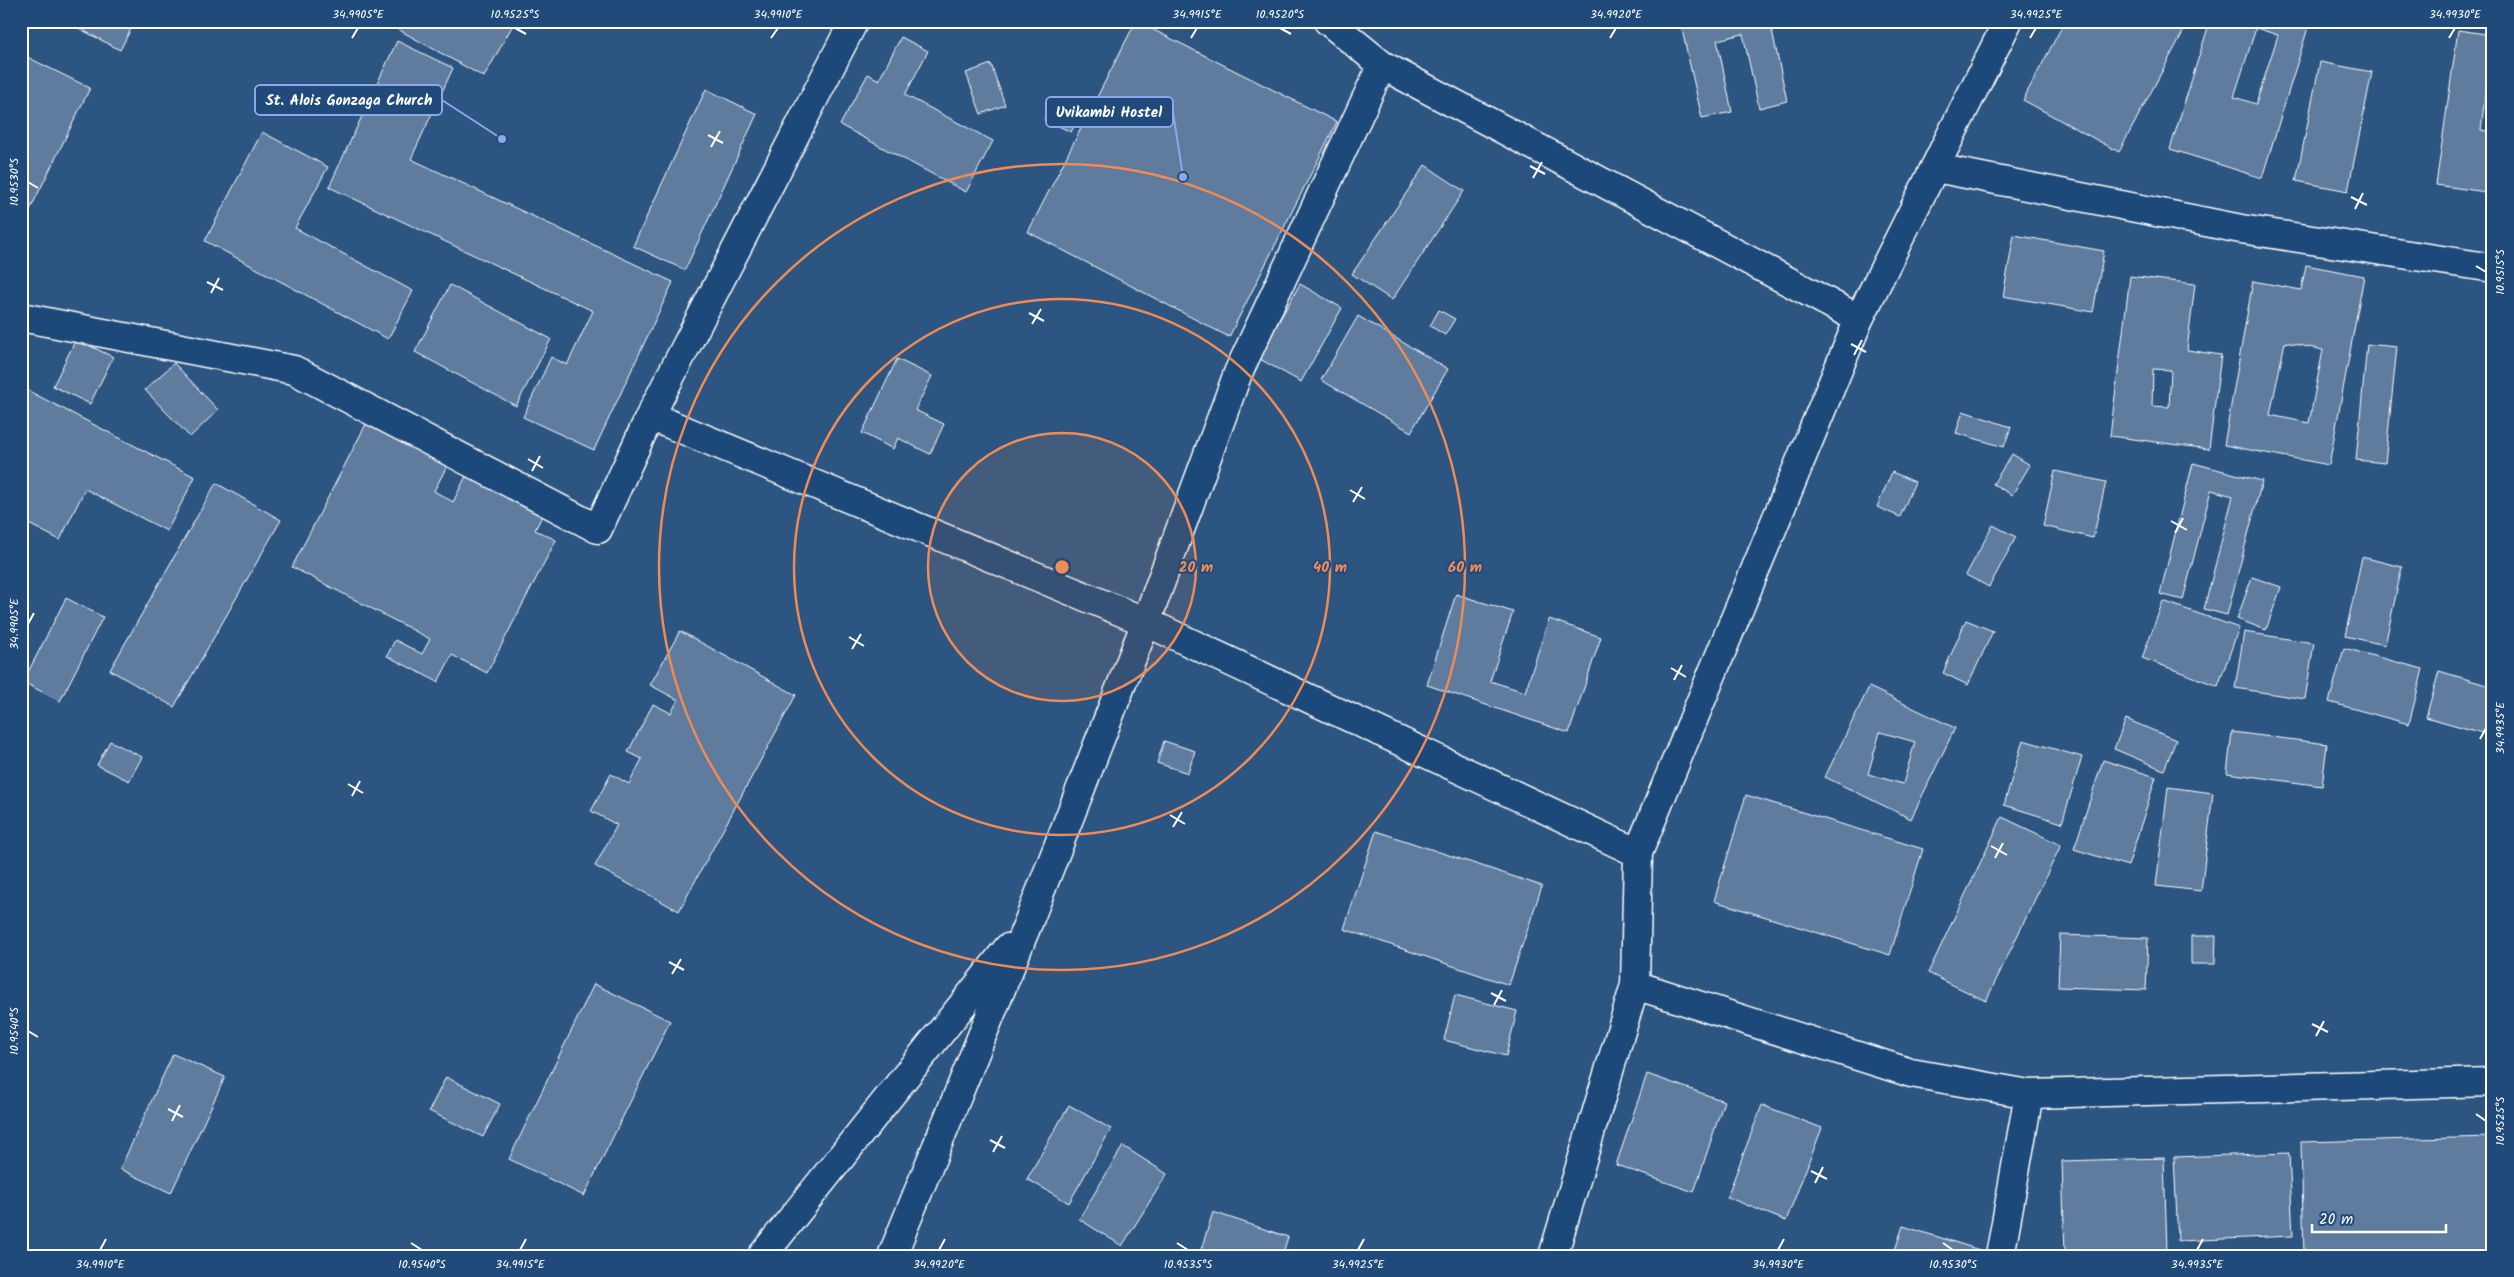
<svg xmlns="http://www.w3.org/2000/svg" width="2514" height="1277" font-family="Kalam,sans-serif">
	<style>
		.building { fill: #5e7c9f; stroke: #fff; fill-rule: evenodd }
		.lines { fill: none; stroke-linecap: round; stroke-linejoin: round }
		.minor-casing { stroke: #fff; stroke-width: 31 }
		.minor { stroke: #1f4a7a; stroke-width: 28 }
		.ticks { fill: none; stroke: #fff; stroke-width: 2 }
		.ring { fill: none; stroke: #ef8b55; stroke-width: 2.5 }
		.centre { fill: #ef8b55; stroke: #1f4a7a; stroke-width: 2.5 }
		.ring-label { font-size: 15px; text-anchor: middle; font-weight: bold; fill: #ef8b55; stroke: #1f4a7a; stroke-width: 4; stroke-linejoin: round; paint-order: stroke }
		.leader { fill: none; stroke: #8ea6ec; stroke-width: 2 }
		.callout-dot { fill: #8ea6ec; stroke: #1f4a7a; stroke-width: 2 }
		.callout { fill: #1f4a7a; stroke: #8ea6ec; stroke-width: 2 }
		.callout-label { font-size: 15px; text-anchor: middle; font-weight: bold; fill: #fff }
		.neatline { fill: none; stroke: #fff; stroke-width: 2 }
		.ticks-label { font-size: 12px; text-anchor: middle; fill: #fff }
	</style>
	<rect width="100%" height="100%" fill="#2c5582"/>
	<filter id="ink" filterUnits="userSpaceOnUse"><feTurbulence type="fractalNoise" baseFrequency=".02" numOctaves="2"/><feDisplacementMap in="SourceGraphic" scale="10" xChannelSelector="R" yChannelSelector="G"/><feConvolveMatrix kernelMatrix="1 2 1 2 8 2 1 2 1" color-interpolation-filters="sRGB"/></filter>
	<g filter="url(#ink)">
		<path class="building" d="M65,21H135L120,50Z
			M395,21H515L484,77L392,26Z
			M1136,21L1337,122L1229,337L1028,232Z
			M1680,21H1770L1787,101L1759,108L1743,34L1717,40L1732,112L1702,118Z
			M2065,21H2189L2119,152L2023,100Z
			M2210,21H2310L2262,178L2170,149ZM2256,28L2278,35L2256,104L2234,97Z
			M2458,30L2492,35L2493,31V54H2490L2481,130L2493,132V193L2436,185Z
			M901,37L928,51L905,95L993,141L966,192L840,125L868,74L879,80Z
			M397,41L453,68L411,159L673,282L594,450L523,417L551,357L567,365L593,311L329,187Z
			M21,54L90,88L21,228Z
			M2320,62L2372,72L2348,191L2296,181Z
			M991,64L1005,105L981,114L966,73Z
			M706,89L757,114L685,270L633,246Z
			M1054,100L1081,113L1071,132L1044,119Z
			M262,132L328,167L295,228L413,291L388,339L205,241Z
			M1425,165L1464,191L1392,300L1352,274Z
			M2014,235L2104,251L2093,312L2003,296Z
			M2306,265L2364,276L2329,465L2224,445L2253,281L2301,290ZM2285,342L2323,350L2309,423L2270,415Z
			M2130,276L2195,284L2187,350L2221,355L2209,449L2110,436ZM2153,369L2171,370L2169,407L2152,406Z
			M1300,284L1342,308L1301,382L1258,358Z
			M450,285L551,339L516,406L415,352Z
			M1439,310L1455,319L1445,335L1430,326Z
			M1358,316L1448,369L1411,432L1321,380Z
			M76,339L113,357L90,404L53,386Z
			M2367,344L2397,347L2385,463L2356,460Z
			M897,359L932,376L915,410L944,424L930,454L898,438L893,449L862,433Z
			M174,363L218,410L190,437L145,390Z
			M21,387L195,477L167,531L85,489L60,540L21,520Z
			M1963,411L2011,427L2004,447L1956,433Z
			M366,424L447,466L434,491L453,502L467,474L543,514L535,530L556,540L487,673L452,655L438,682L387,656L395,640L422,654L430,639L292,567Z
			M2012,454L2030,465L2012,495L1993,484Z
			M2193,463L2262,481L2227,615L2204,609L2233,496L2211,490L2183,600L2160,594Z
			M2055,471L2106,482L2093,538L2043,526Z
			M1892,472L1915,482L1900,517L1877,507Z
			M216,483L281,520L174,707L110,670Z
			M1993,525L2016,537L1989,587L1966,575Z
			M2362,557L2402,567L2385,645L2345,636Z
			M2252,577L2281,587L2266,630L2237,619Z
			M1456,594L1513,612L1490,681L1525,692L1549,619L1601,637L1569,733L1427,685Z
			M66,598L103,617L60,701L23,682Z
			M2163,601L2239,628L2218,686L2142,658Z
			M1966,620L1993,631L1968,685L1943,673Z
			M680,631L796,695L679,911L595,866L617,825L591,811L611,774L629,784L642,759L628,752L653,704L671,713L678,700L650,685Z
			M2244,632L2314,643L2305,699L2235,688Z
			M2344,648L2423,669L2409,724L2329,702Z
			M2439,671L2493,687V736L2426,717Z
			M1869,687L1955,728L1911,819L1825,777ZM1880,732L1915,742L1903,784L1868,774Z
			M2126,719L2176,740L2164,770L2114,749Z
			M2232,732L2327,744L2322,786L2227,773Z
			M2023,740L2082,757L2062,823L2004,805Z
			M110,741L142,757L129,781L97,765Z
			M1164,741L1195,751L1188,773L1157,763Z
			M2103,760L2156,777L2128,866L2074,849Z
			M2168,787L2213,793L2201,891L2156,886Z
			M1746,795L1923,849L1890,955L1714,901Z
			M2002,817L2061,845L1986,1001L1928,973Z
			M1376,831L1542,886L1509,985L1344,929Z
			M2060,935L2148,938L2146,990L2058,987Z
			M2191,936H2216L2215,964H2191Z
			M594,984L670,1021L584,1196L509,1159Z
			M1455,995L1517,1011L1506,1056L1444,1040Z
			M173,1054L225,1077L171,1193L120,1169Z
			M1647,1074L1724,1101L1694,1192L1616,1165Z
			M446,1077L500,1104L483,1137L429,1111Z
			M1069,1105L1111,1129L1069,1203L1027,1179Z
			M1762,1105L1822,1128L1786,1221L1727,1197Z
			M2493,1137V1256H2304L2301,1142Z
			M1123,1146L1167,1174L1122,1246L1079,1219Z
			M2289,1153L2293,1236L2178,1241L2174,1157Z
			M2164,1158L2167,1252L2065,1256L2062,1161Z
			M1213,1212L1288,1237L1282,1256H1199Z
			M1903,1226L1986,1252L1985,1256H1893Z"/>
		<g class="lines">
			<defs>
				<path id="minor" d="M1328,21L1382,65L1859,319
					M1936,168L2241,229L2493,268
					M21,317L294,370L598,529L650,416L1146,622L1638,853
					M650,416L854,21
					M1635,985L1911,1073L2029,1094L2493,1082
					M762,1256L1008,948
					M892,1256L1028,923L1146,622L1238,373L1382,65
					M1553,1256L1635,985L1638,853L1859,319L2008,21
					M2000,1256L2029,1094"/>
			</defs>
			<use href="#minor" class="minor-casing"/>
			<use href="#minor" class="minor"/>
		</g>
	</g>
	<path class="ticks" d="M515,28L526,34M1280,28L1291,34M352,38L358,28M771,38L778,28M1191,38L1197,28M1610,38L1616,28M2030,38L2036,28M2449,38L2455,28M708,135L723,143M711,147L720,131M1530,166L1545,174M1533,178L1542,162M28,182L38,188M2351,197L2367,205M2355,209L2363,193M2476,266L2486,272M207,282L223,290M211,293L219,278M1029,313L1044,321M1032,324L1041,309M1851,344L1866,352M1854,355L1862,340M528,459L543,468M532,471L540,456M1350,490L1365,499M1353,502L1362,487M2171,521L2187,530M2175,533L2183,518M28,624L34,613M849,637L864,646M852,649L861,634M1671,668L1686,677M1674,680L1682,665M2480,739L2486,728M348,784L363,793M352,796L360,781M1170,815L1185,824M1173,827L1182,812M1991,846L2007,855M1995,858L2003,843M669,962L684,970M672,974L681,959M1491,993L1506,1001M1494,1005L1502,990M2312,1024L2328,1032M28,1031L38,1037M2316,1036L2324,1021M168,1109L183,1117M2476,1114L2486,1121M172,1121L180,1105M990,1140L1005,1148M993,1152L1002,1136M1811,1171L1827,1179M1815,1183L1823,1167M411,1243L422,1250M1177,1243L1188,1250M1943,1243L1953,1250M100,1250L106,1239M520,1250L526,1239M939,1250L945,1239M1358,1250L1364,1239M1778,1250L1784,1239M2197,1250L2203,1239"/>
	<circle cx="1062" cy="567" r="134" fill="#ef8b55" fill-opacity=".12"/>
	<g class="ring">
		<circle cx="1062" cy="567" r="134"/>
		<circle cx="1062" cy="567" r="268"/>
		<circle cx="1062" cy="567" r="403"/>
	</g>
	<circle cx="1062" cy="567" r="8" class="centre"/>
	<g class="ring-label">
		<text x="1196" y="572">20 m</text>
		<text x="1330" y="572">40 m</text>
		<text x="1465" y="572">60 m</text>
	</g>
	<path class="leader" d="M502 139L442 100M1183 177L1173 112"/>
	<g class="callout-dot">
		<circle cx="502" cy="139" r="5"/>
		<circle cx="1183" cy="177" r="5"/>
	</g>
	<g class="callout">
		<rect x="255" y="85" width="187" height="30" rx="5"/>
		<rect x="1046" y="97" width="127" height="30" rx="5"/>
	</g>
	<g class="callout-label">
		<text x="349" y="105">St. Alois Gonzaga Church</text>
		<text x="1109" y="117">Uvikambi Hostel</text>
	</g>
	<rect width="2514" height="1277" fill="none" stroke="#1f4a7a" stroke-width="55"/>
	<path d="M2312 1224v8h134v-8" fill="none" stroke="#ffffff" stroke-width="2.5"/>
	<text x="2319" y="1224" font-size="15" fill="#ffffff" stroke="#1f4a7a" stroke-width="4" paint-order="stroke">20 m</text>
	<rect x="28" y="28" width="2458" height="1222" class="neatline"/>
	<g class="ticks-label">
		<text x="358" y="18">34.9905°E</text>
		<text x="515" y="18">10.9525°S</text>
		<text x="778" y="18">34.9910°E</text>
		<text x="1197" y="18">34.9915°E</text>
		<text x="1280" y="18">10.9520°S</text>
		<text x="1616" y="18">34.9920°E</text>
		<text x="2036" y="18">34.9925°E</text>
		<text x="2455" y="18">34.9930°E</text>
		<text transform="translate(14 182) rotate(-90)" y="4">10.9530°S</text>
		<text transform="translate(2500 272) rotate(-90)" y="4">10.9515°S</text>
		<text transform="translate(14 624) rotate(-90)" y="4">34.9905°E</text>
		<text transform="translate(2500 728) rotate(-90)" y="4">34.9935°E</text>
		<text transform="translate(14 1031) rotate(-90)" y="4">10.9540°S</text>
		<text transform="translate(2500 1121) rotate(-90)" y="4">10.9525°S</text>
		<text x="100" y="1268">34.9910°E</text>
		<text x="422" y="1268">10.9540°S</text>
		<text x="520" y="1268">34.9915°E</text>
		<text x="939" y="1268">34.9920°E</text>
		<text x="1188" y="1268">10.9535°S</text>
		<text x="1358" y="1268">34.9925°E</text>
		<text x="1778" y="1268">34.9930°E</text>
		<text x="1953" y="1268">10.9530°S</text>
		<text x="2197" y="1268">34.9935°E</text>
	</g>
</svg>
